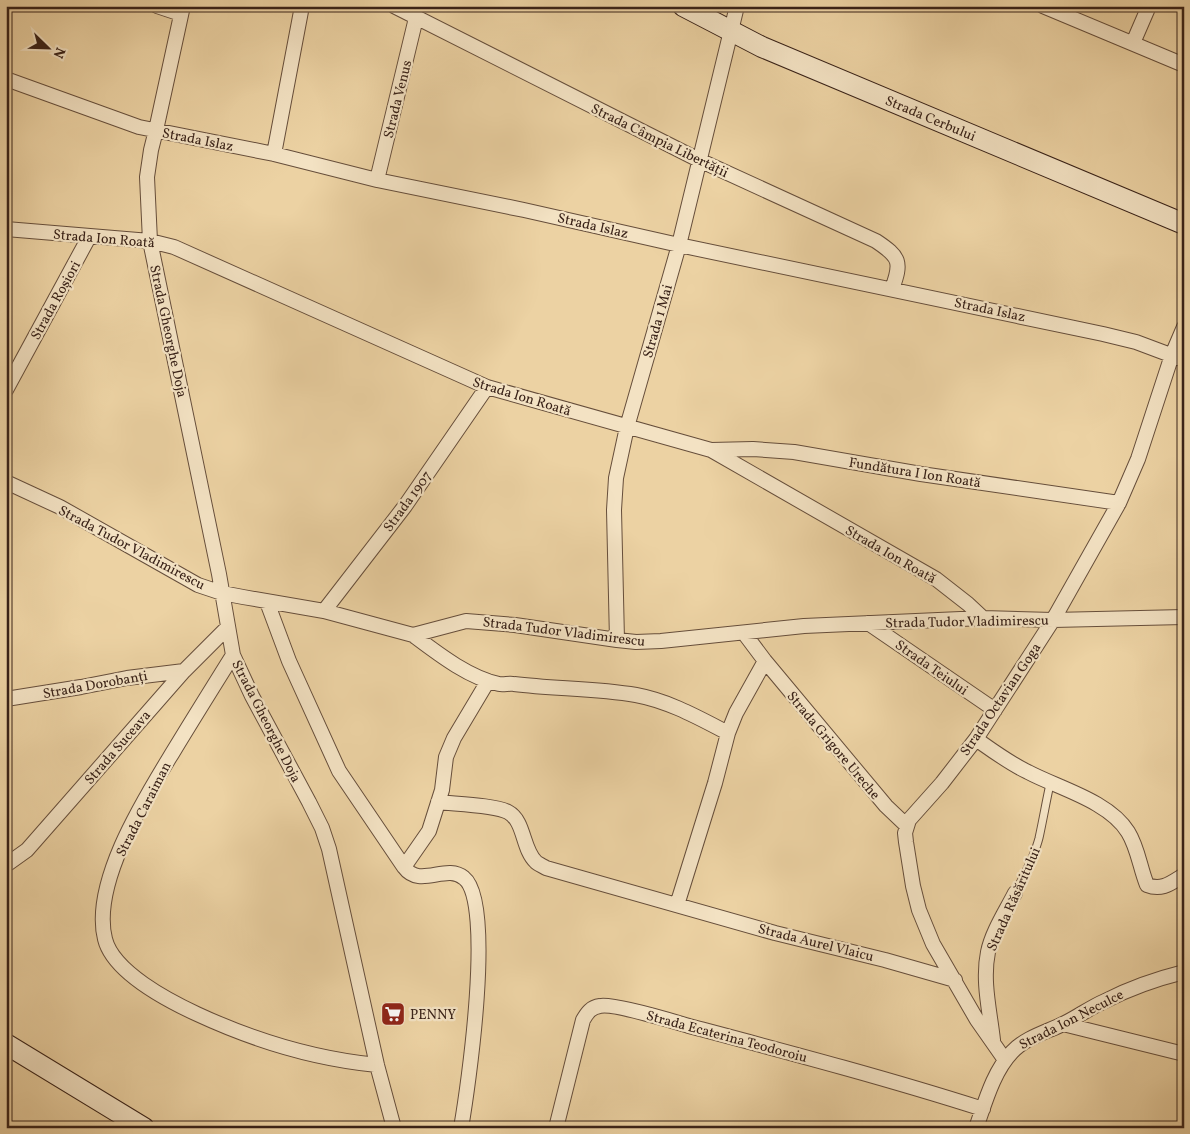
<svg xmlns="http://www.w3.org/2000/svg" width="1190" height="1134" font-family="Vollkorn,serif">
	<style>
		.lines { fill: none; stroke-linecap: round; stroke-linejoin: round }
		.lane-casing { stroke: #664e3b; stroke-width: 9 }
		.street-casing { stroke: #664e3b; stroke-width: 16 }
		.secondary-casing { stroke: #392218; stroke-width: 22 }
		.lane { stroke: #f3e2c3; stroke-width: 7 }
		.street { stroke: #f3e2c3; stroke-width: 14 }
		.secondary { stroke: #f3e2c3; stroke-width: 20 }
		.labels { text-anchor: middle; stroke-width: 4.5; stroke-linejoin: round; paint-order: stroke }
		.street-label { font-size: 14px; fill: #392218; stroke: #f3e2c3 }
		.poi-label { font-size: 14px; fill: #392218; stroke: #f3e2c3; text-anchor: start }
	</style>
	<rect width="100%" height="100%" fill="#ecd2a3"/>
	<filter id="stains"><feTurbulence type="fractalNoise" baseFrequency=".004" numOctaves="4"/><feColorMatrix values="0 0 0 0 .2 0 0 0 0 .09 0 0 0 0 .02 0 0 0 .5 -.17"/></filter>
	<radialGradient id="worn" r=".72"><stop offset=".6" stop-color="#630" stop-opacity="0"/><stop offset="1" stop-color="#630" stop-opacity=".3"/></radialGradient>
	<g class="lines">
		<defs>
			<path id="lane" d="M1015,893C1024,875 1034,858 1039,838C1043,820 1046,802 1050,784"/>
			<path id="street" d="M157,6L181,14
				M183,6L156,130L151,150L147,177L150,241L219,574L233,655L252,696L309,802L322,828L329,849L377,1065L394,1128
				M394,6L699,160L876,241C900,257 902,262 892,289
				M1043,6L1184,65
				M1133,43L1149,6
				M6,79L139,127L274,154L377,180L524,210L679,245L1103,334L1136,342L1184,360
				M274,154L302,6
				M377,180L416,18
				M6,229L150,241L174,247L487,387L711,450L936,579L968,604L983,618
				M6,390L89,237
				M711,450L753,449L794,452L921,474L1119,503
				M6,482L60,507L198,585L222,593L243,597L324,611L413,635L466,621L515,625L617,640L636,642L661,641L804,626L983,618L1053,620L1184,617
				M267,602L289,661L339,771L404,867C420,889 446,863 464,878C495,902 468,1088 461,1128
				M324,611L405,506L487,387
				M868,623L995,710
				M744,633L765,661L886,806L907,826
				M413,635C437,653 469,678 499,684C504,685 509,683 514,684C554,689 596,688 636,695C669,701 699,718 728,733
				M617,640L614,510L616,478L627,427L679,245L737,6
				M233,655C213,687 193,719 173,752C145,798 91,883 105,939C113,972 169,1001 197,1014C253,1040 315,1059 377,1065
				M6,699L81,687L127,678L184,671
				M976,739C993,751 1009,763 1028,772C1058,788 1109,801 1128,832C1138,848 1140,868 1147,885C1162,891 1171,883 1184,875
				M438,802C455,804 495,805 508,812C525,821 522,849 536,862C538,864 543,866 546,868L775,933L885,960L955,980
				M6,865L27,850L184,671L227,628
				M404,867L429,831L442,790L446,757L454,738L488,681
				M677,905L715,783L728,733L736,713L765,661
				M1063,1024L1184,1054
				M993,1040C990,1012 982,981 988,952C992,932 1006,911 1015,893
				M1005,1060L977,1020L933,944L919,910L913,886L906,842L905,833L909,820L942,783L976,739L1053,620L1119,503L1138,459L1172,355L1184,327
				M556,1128L583,1020C587,1013 591,1007 600,1006C614,1003 672,1021 689,1026C787,1052 886,1078 983,1109
				M976,1128C985,1103 993,1072 1012,1052C1026,1037 1047,1032 1065,1023C1079,1016 1091,1007 1105,1001C1130,988 1156,979 1184,972"/>
			<g id="secondary">
				<path id="s1" d="M683,6L762,47L1184,224"/>
				<path d="M6,1044L144,1128"/>
			</g>
		</defs>
		<use href="#lane" class="lane-casing"/>
		<use href="#street" class="street-casing"/>
		<use href="#secondary" class="secondary-casing"/>
		<use href="#lane" class="lane"/>
		<use href="#street" class="street"/>
		<use href="#secondary" class="secondary"/>
	</g>
	<defs>
		<symbol id="supermarket-square" viewBox="-11 -11 22 22"><rect x="-9" y="-9" width="18" height="18" rx="4" fill="#8f2418" stroke="#f3e2c3"/><path d="M-6-5.5h2.5l.6 2H6L4.5 2H-2.5L-4.4-4H-6ZM-1.5 3.2a1.3 1.3 0 1 0 .1 0ZM3 3.2a1.3 1.3 0 1 0 .1 0Z" fill="#fff"/></symbol>
	</defs>
	<g fill-rule="evenodd">
		<use href="#supermarket-square" x="379" y="1000" width="28" height="28"/>
	</g>
	<g class="labels">
		<g class="street-label">
			<text transform="translate(397 99) rotate(-76)" y="5">Strada Venus</text>
			<text dy="5" stroke="none"><textPath href="#s1" startOffset="272">Strada Cerbului</textPath></text>
			<text transform="translate(198 139) rotate(11)" y="5">Strada Islaz</text>
			<text transform="translate(660 140) rotate(26)" y="5">Strada Câmpia Libertății</text>
			<text transform="translate(593 225) rotate(13)" y="5">Strada Islaz</text>
			<text transform="translate(104 238) rotate(5)" y="5">Strada Ion Roată</text>
			<text transform="translate(55 300) rotate(-61)" y="5">Strada Roșiori</text>
			<text transform="translate(990 309) rotate(12)" y="5">Strada Islaz</text>
			<text transform="translate(657 321) rotate(-74)" y="5">Strada 1 Mai</text>
			<text transform="translate(169 331) rotate(78)" y="5">Strada Gheorghe Doja</text>
			<text transform="translate(522 396) rotate(17)" y="5">Strada Ion Roată</text>
			<text transform="translate(915 472) rotate(9)" y="5">Fundătura I Ion Roată</text>
			<text transform="translate(407 501) rotate(-54)" y="5">Strada 1907</text>
			<text transform="translate(132 547) rotate(28)" y="5">Strada Tudor Vladimirescu</text>
			<text transform="translate(891 554) rotate(30)" y="5">Strada Ion Roată</text>
			<text transform="translate(967 621) rotate(-1)" y="5">Strada Tudor Vladimirescu</text>
			<text transform="translate(564 631) rotate(7)" y="5">Strada Tudor Vladimirescu</text>
			<text transform="translate(932 667) rotate(35)" y="5">Strada Teiului</text>
			<text transform="translate(95 684) rotate(-10)" y="5">Strada Dorobanți</text>
			<text transform="translate(1000 699) rotate(-56)" y="5">Strada Octavian Goga</text>
			<text transform="translate(267 721) rotate(63)" y="5">Strada Gheorghe Doja</text>
			<text transform="translate(834 745) rotate(50)" y="5">Strada Grigore Ureche</text>
			<text transform="translate(117 747) rotate(-49)" y="5">Strada Suceava</text>
			<text transform="translate(143 809) rotate(-63)" y="5">Strada Caraiman</text>
			<text transform="translate(1013 899) rotate(-66)" y="5">Strada Răsăritului</text>
			<text transform="translate(816 942) rotate(14)" y="5">Strada Aurel Vlaicu</text>
			<text transform="translate(1071 1019) rotate(-27)" y="5">Strada Ion Neculce</text>
			<text transform="translate(727 1036) rotate(15)" y="5">Strada Ecaterina Teodoroiu</text>
		</g>
		<g class="poi-label">
			<text x="410" y="1019">PENNY</text>
		</g>
	</g>
	<rect width="1190" height="1134" fill="none" stroke="#ecd2a3" stroke-width="25"/>
	<rect x="8" y="8" width="1175" height="1119" fill="none" stroke="#392218" stroke-width="2.5"/>
	<rect x="12" y="12" width="1165" height="1109" fill="none" stroke="#392218"/>
	<g transform="translate(48 48) rotate(113)" stroke="#f3e2c3" stroke-width="4" paint-order="stroke">
	<path d="M0-4L9 19L0 12L-9 19Z" fill="#392218"/>
	<text y="-8" font-size="14" font-weight="bold" text-anchor="middle" fill="#392218">N</text>
	</g>
	<rect width="100%" height="100%" filter="url(#stains)"/>
	<rect width="100%" height="100%" fill="url(#worn)"/>
</svg>
